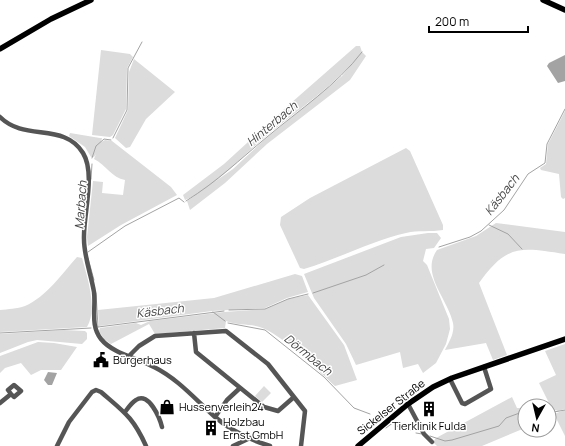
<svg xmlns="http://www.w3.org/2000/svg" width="565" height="446" font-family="Manrope,sans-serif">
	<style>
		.green { fill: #dcdcdc }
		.water { fill: #a3a3a3 }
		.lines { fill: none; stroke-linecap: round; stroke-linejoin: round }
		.stream { stroke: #a3a3a3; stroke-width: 1 }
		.minor { stroke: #555; stroke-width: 4.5 }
		.major { stroke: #000; stroke-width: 5.5 }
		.labels { text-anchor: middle; stroke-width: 3; stroke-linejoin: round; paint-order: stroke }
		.poi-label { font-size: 11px; fill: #000; stroke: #fff; text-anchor: start }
		.street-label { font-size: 11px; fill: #000; stroke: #fff }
		.water-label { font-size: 12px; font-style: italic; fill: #444; stroke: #fff }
	</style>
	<rect width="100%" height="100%" fill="#fff"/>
	<path class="green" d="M356,46H360L362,52C335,86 297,110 264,138C240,158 214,188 185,200L183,195L224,164L291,103Z
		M101,50L130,54L133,57L127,68L126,109L113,135L110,137L92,135Z
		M362,52L366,56L350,80L267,144L225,183L190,210L187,201L233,169L264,140L342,76Z
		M134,59L175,92L146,119L130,147L126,148L115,138L128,110L129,72Z
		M565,111V198L563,199L561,197L559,174L541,170L540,168L546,164L548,144Z
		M70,133L100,138H102L101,142L105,140L112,141L171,187L177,195L121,225L88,246L87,237L93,181L103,182L102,193L123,195L125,180C112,178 106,165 94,159L96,154L94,157H91L85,147L69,136Z
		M406,148L410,151L443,225V230C431,232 418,230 406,233C371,241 338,259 304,269L300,268L280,225L281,217L310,198Z
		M496,223L565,232V254C520,247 507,244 479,283L507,355L493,360L486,343L445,350C449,342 455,333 453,323C448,299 420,274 437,250L476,236Z
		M428,233H437L441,238L434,248L426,249L423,261L427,265L449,319L450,329L446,344L436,363L423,373L418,364L403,368L400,352L356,365L346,344L314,298L304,274L401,237Z
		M77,257L82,258C87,276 98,309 87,327L0,332V310C8,309 17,309 25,306C46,297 62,274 77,257Z
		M295,274L302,276L308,292L287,298L265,308L212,311L99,326L98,310L214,298Z
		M308,295L344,345L357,380L335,386C316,369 288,340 265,329C253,323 238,326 226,321L225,328L155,334L149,324L111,344L104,339L99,331L100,328L136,323L141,325L150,321L224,312L265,309L288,299Z
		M64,330L85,331L87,333V339L82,344L37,340L28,342L0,353V334Z
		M38,342L54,343L77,347L61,370H41L31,375L21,363L5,368L0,373V356Z
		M565,344V409L558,411L552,409L539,383L556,375L545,351Z
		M264,386L271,393L262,402L255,396Z
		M512,397L517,408H525V428L482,446H437L433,442L436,438Z
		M565,410V436L554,414Z"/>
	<path class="water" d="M565,55V81L558,83L547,66L549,63Z
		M48,372L57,373L52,385H48L44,380Z"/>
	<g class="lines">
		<path class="stream" d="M113,138L127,110L128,68L142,42
			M92,158L96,146L104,139L111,140
			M91,179L92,164
			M186,201C218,181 239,160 267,137C299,110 337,85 362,52
			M489,225L508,234L522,249
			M439,247L470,237L481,231L504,210L528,174L545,163L547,144L565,109
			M88,252L125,226L179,198L184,202
			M88,258L94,280
			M96,293L98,327
			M313,293L366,275L384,265
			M229,310L265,309L288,299L308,294
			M213,312L225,321
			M228,323L265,330L324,377L354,408L370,414
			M98,327L224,311
			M0,333L91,328
			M549,411H550
			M554,412L565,410
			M386,428L394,422L398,427L411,430
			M416,433L422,434
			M430,436L445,441L452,440L499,426L506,418L525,411"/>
		<path class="minor" d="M0,117C25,142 64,122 83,153C96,174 83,215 84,239C84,257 91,274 94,292C96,309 90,325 101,339C113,354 138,358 154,367C178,379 195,399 215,417C230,430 251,440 270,446
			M194,333L196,352L264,407L278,411L294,397
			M129,356L139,346L155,336L226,331L268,364L305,411L301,446
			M450,379L462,403L465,404L491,389L484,367
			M0,403L11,394L14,397L21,391L14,385L8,390L11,394
			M408,404L424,434L432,442
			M125,412C128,408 132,402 136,400C149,391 160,419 162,427
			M215,417L227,400L240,388
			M57,446L69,422L92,392L96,390L101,392C124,412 133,417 146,446
			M233,446L250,438"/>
		<path class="major" d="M543,0L565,10
			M0,49L51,19L91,0
			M358,446L408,404L433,387L452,378L565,339"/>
	</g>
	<defs>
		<symbol id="civic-bare" viewBox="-9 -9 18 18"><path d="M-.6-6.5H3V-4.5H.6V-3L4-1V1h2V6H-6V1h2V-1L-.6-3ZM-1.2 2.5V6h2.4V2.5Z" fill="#000" stroke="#fff" stroke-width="2.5" paint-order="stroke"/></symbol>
		<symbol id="shop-bare" viewBox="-9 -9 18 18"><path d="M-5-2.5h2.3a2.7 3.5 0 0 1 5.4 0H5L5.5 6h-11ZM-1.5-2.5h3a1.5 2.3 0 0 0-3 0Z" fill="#000" stroke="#fff" stroke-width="2.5" paint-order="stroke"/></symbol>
		<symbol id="building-bare" viewBox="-9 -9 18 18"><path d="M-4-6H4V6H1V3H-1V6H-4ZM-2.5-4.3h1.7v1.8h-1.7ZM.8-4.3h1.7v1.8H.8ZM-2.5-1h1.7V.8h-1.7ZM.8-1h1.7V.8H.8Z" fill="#000" stroke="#fff" stroke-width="2.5" paint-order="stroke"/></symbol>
	</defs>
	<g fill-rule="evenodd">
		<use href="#civic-bare" x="90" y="349" width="22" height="22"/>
		<use href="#shop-bare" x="156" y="396" width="22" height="22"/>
		<use href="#building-bare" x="418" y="398" width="22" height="22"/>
		<use href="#building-bare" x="200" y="417" width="22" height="22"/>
	</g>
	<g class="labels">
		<g class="poi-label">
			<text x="113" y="364">Bürgerhaus</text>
			<text x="179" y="411">Hussenverleih24</text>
			<text x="223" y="426">Holzbau<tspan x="223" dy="13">Ernst GmbH</tspan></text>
			<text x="429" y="430" text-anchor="middle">Tierklinik Fulda</text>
		</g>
		<g class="street-label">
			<text transform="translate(391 407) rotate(-38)" y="4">Sickelser Straße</text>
		</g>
		<g class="water-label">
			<text transform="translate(272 124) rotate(-40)" y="4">Hinterbach</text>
			<text transform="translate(502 195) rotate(-52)" y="4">Käsbach</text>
			<text transform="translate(81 205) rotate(-86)" y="4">Marbach</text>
			<text transform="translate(160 311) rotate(-7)" y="4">Käsbach</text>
			<text transform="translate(308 355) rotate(39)" y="4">Dörmbach</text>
		</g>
	</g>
	<g transform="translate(537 418) rotate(188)"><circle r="19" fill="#ffffff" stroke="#999999"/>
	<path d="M0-3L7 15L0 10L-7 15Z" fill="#000000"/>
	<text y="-6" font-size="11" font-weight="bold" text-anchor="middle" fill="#000000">N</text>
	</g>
	<path d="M429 26v6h99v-6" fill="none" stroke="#000000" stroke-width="2"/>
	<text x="435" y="26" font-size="12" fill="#000000" stroke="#ffffff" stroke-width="3" paint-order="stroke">200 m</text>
</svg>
